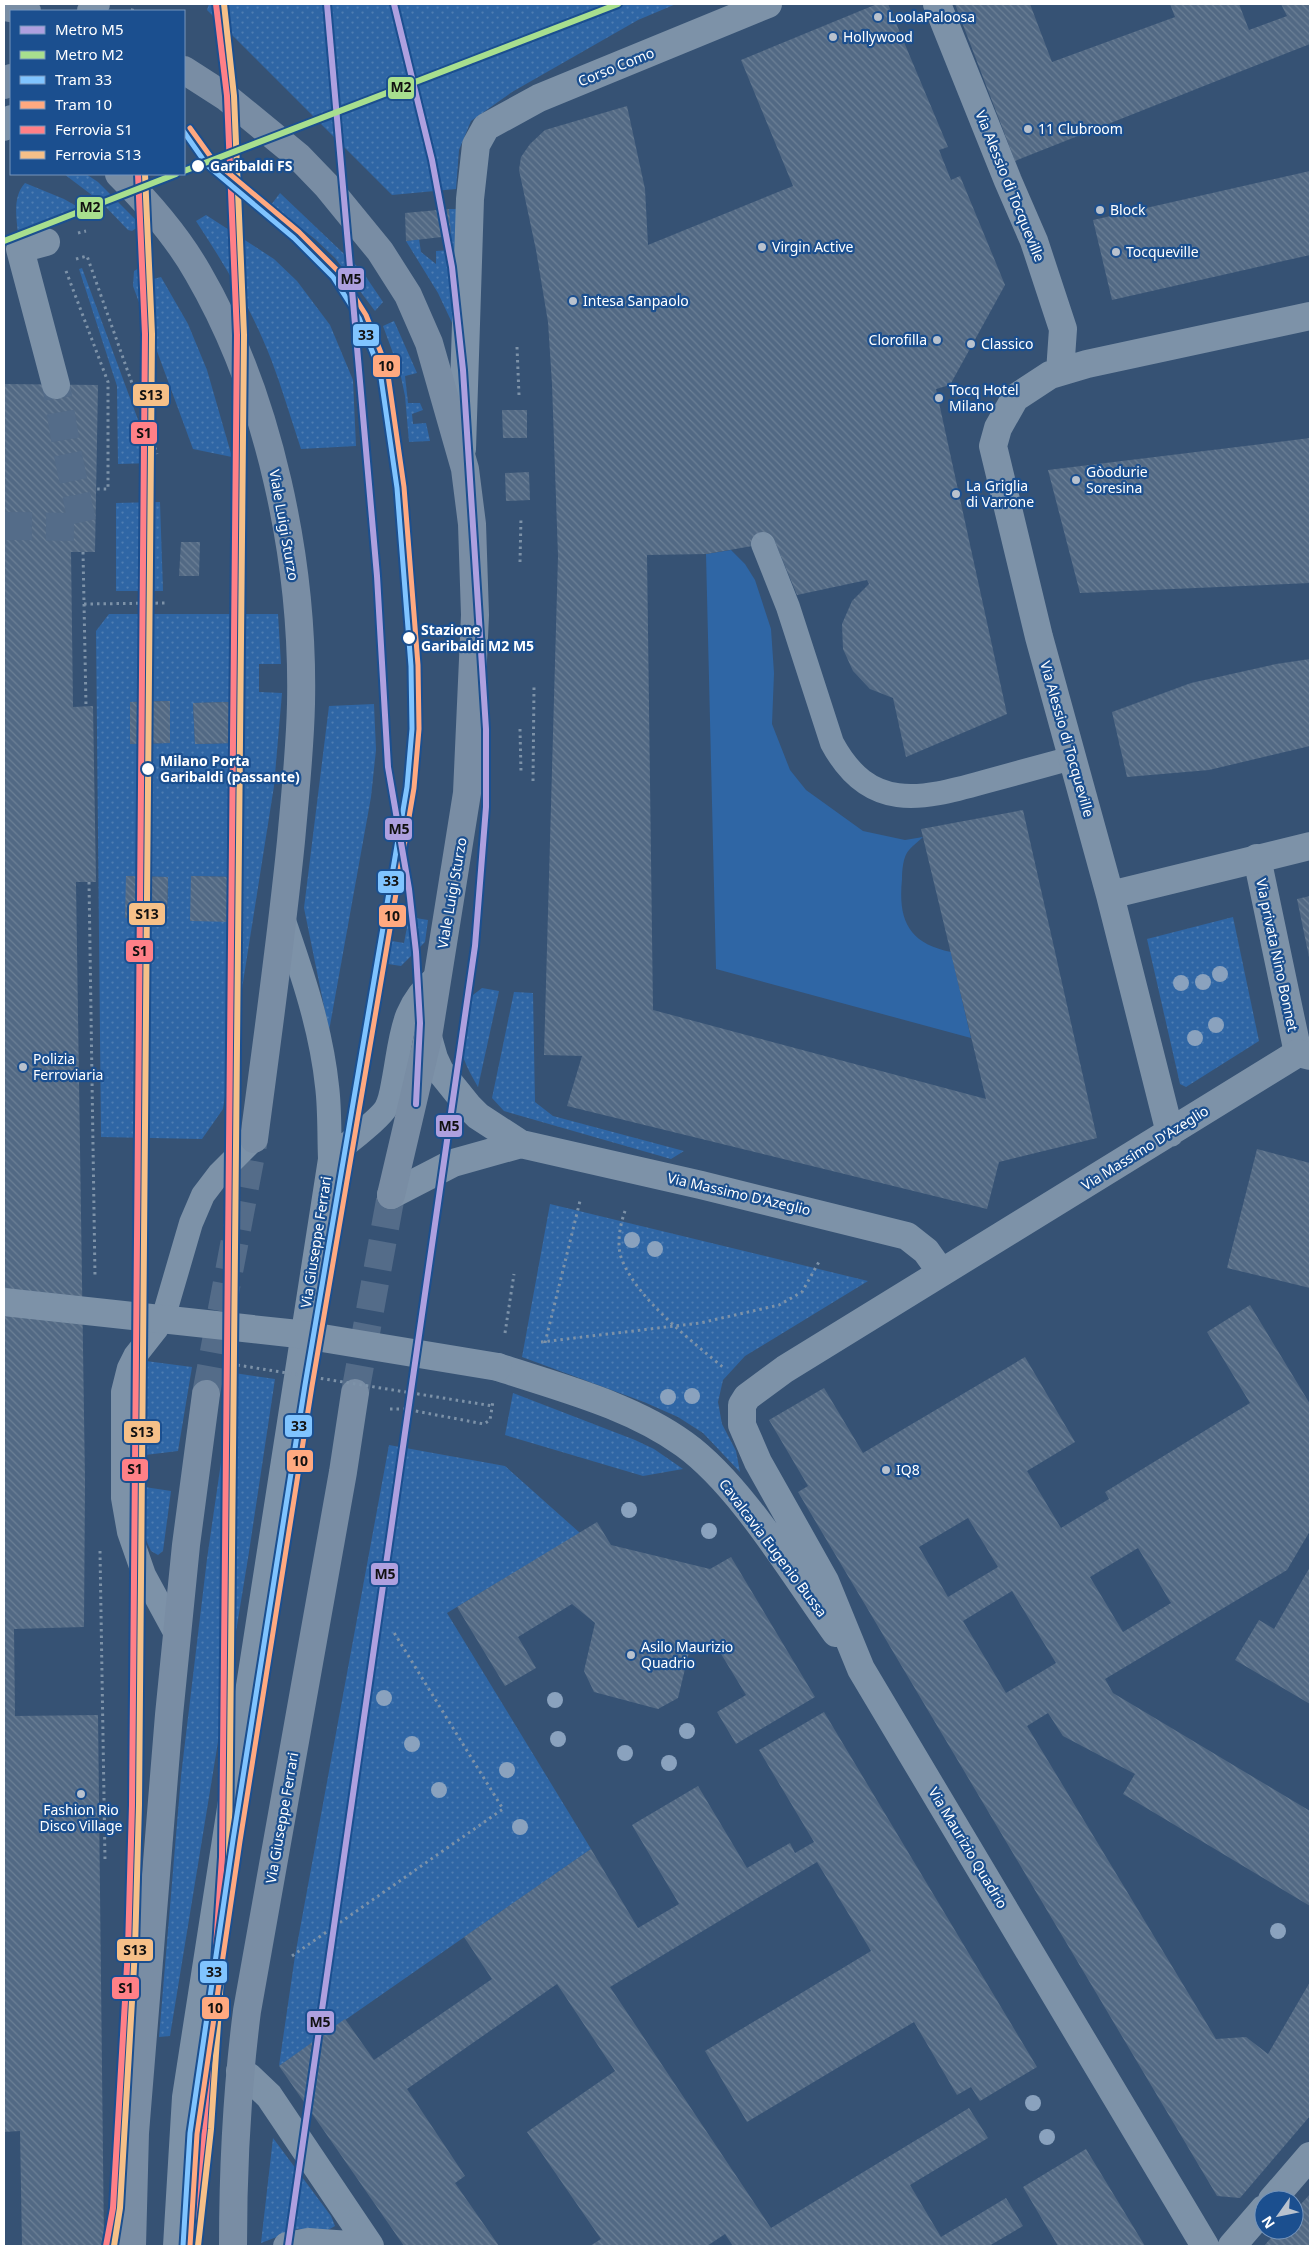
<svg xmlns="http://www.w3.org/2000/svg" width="1314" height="2250" font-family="'Noto Sans',sans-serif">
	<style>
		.grass { fill: url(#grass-dots); fill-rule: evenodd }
		.garden { fill: #2f66a5 }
		.building { fill: url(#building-back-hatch); fill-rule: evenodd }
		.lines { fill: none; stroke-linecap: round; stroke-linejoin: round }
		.pedestrian-tunnel { stroke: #546c89; stroke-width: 28; stroke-dasharray: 28 14; stroke-linecap: butt }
		.secondary-tunnel { stroke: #546c89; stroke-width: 28; stroke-dasharray: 28 14; stroke-linecap: butt }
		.path { stroke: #7d92a8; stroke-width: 3; stroke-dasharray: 2.5 4; stroke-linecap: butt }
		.service { stroke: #7d92a8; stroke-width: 24 }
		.pedestrian { stroke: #7d92a8; stroke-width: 28 }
		.minor { stroke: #7d92a8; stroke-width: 28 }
		.secondary { stroke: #798da4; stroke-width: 28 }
		.path-bridge { stroke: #7d92a8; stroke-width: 3; stroke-dasharray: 2.5 4; stroke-linecap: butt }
		.minor-bridge { stroke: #7d92a8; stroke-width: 28 }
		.rail-1-casing { stroke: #1b4f8f; stroke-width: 10 }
		.rail-2-casing { stroke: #1b4f8f; stroke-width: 10 }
		.rail-1 { stroke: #ff8087; stroke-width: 6 }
		.rail-2 { stroke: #f6c088; stroke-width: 6 }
		.tram-1-casing { stroke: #1b4f8f; stroke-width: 9 }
		.tram-2-casing { stroke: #1b4f8f; stroke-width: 9 }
		.tram-1 { stroke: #80c4ff; stroke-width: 5 }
		.tram-2 { stroke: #ffa980; stroke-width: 5 }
		.metro-1-casing { stroke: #1b4f8f; stroke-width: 10 }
		.metro-2-casing { stroke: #1b4f8f; stroke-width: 10 }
		.metro-1 { stroke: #aea0df; stroke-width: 6 }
		.metro-2 { stroke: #a8df8e; stroke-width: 6 }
		.tree { fill: #8aa2be }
		.poi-dot { fill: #b9c2ce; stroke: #1b4f8f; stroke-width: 2 }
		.stop-dot { fill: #fff; stroke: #1b4f8f; stroke-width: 2 }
		.labels { text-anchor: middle; stroke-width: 4.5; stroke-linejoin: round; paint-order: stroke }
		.poi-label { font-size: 14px; fill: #fff; stroke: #1b4f8f; text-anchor: start }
		.street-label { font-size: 14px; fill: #fff; stroke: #1b4f8f }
		.stop-label { font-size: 14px; font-weight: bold; fill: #fff; stroke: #1b4f8f; text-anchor: start }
		.line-badge { stroke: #1b4f8f; stroke-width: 2 }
		.pale-badge-label { font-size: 14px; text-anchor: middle; font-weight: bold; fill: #111 }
	</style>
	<defs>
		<pattern id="grass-dots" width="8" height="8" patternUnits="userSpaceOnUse" patternTransform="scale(1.25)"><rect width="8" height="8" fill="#2f66a5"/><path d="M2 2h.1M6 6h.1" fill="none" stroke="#4e7db2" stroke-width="1.8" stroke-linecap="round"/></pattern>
		<pattern id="building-back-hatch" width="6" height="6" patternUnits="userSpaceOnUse" patternTransform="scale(1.25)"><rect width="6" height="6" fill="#526984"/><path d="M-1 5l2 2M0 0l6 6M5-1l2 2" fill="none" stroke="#6c8096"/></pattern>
	</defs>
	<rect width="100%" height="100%" fill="#365274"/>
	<path class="grass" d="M209,4H676L638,20L512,92L471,121L459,150L456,189L392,195L207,10Z
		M64,174H86L98,182L141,225L132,231L128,230L101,202Z
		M25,183L64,199L78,207L79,216L18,233C16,216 13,196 25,183Z
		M280,193L362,271L383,302L375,311L335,258L315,239L271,205Z
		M449,209H459L454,327L438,293L406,241L419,239L421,252L436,264V251L450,250Z
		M206,215L274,259L297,281L330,325L353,380L356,446L301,449C291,419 282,388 271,359C252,310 225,265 196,221Z
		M82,268L154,463L118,464L117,386L79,269Z
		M139,268L148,269L150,280L161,277L188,324L207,370L232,457L193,449L133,286L134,271Z
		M394,321L417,373L405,376L408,403H420L423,410L412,414L413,424L426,423L430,441L409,442L405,396L400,372L383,326Z
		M160,502L163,591H116V503Z
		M109,614H278L281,664H259V692L282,693L274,786L223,1109L202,1139L101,1137L96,631ZM170,701V743L131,744L130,702ZM232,702L233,743L195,744L193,703ZM126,876L168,877L167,920L126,918ZM191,876L234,877L233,922Z
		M374,704L376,750L371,797L329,1031L304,908L329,706Z
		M397,915L428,920L425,942L401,966L388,964L392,941L404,943L407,927L395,925Z
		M1233,917L1259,1041L1186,1087L1180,1084L1147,939Z
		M482,988L499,991L478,1087C458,1053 456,1040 464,1002Z
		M514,992L533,993L535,1102L553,1116L684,1151L671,1159L504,1111L492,1098Z
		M550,1204L868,1281L745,1356L723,1380L718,1402L722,1424L736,1451L740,1472L703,1433L678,1417L644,1402L522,1357Z
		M138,1360L192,1367L178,1451L137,1456Z
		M234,1373L275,1379L249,1552L170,2036L159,2037L181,1776L207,1559Z
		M513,1393L635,1440L654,1449L683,1469L643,1476L505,1435Z
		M389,1445L505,1466L580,1533L447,1613L591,1849L279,2066L295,1956Z
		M138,1486L171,1491L163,1551L158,1555L151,1551C140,1529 138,1510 138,1486Z
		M273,2138L331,2216L335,2226L328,2230L298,2229L261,2243Z"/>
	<path class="garden" d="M731,550L745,564L755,580L771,629L774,673L772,724L790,770L806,790L863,831L905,840L923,837C919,841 913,845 909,850C903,856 902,871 902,879C898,920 908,943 951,952L971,1038L716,969L706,554Z"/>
	<path class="building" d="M877,4H888L948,147L939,150L951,180L960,176L1005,285L950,385L936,389L1007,714L906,757L893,698L870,689L853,671L843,649L842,624L852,601L869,584L867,580L797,595L775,542L706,554L647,555L653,1010L986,1099L921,829L1023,810L1097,1138L999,1162L987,1209L567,1106L582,1056L544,1055L558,556L552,384L548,322L536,250L519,170L521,157L530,144L545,130L627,106L645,189L648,245L793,186L741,60Z
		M955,4H1030L1052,62L1175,17L1170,4H1239L1249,30L1287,16L1281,4H1310V44L1015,161Z
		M1310,171V255L1112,300L1093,220Z
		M449,209L451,236L406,241L405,213Z
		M4,384L98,385L95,552H71L73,707L93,706L96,882H76L85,1481L84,1627L14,1629L15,1716L98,1715L104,2246H22L20,2131L4,2132Z
		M502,410H527V438H503Z
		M1310,438V583L1080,593L1048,470Z
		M529,472L530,500L506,501L505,473Z
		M181,542H200L199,576H179Z
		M1310,659V746L1209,770L1127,777L1112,712L1191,683L1276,664Z
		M170,701V743L130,744V702Z
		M232,702L234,743L195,744L193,703Z
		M126,876L168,877L167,920L125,918Z
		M191,876L234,877L233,922L190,921Z
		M1310,896V957H1309L1297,899Z
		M1257,1149L1310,1163V1288L1227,1268Z
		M1250,1305L1310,1404V1531L1287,1570L1105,1679L1113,1693L1310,1811V1906L1123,1794L1135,1774L1063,1736L1048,1713L1027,1726L1216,2039L1246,2037L1268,2054L1310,1982V2116L1240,2198L1217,2196L798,1492L808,1486L769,1420L824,1388L863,1453L1025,1357L1075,1442L1027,1471L1061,1528L1109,1499L1105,1492L1250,1403L1207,1332ZM968,1518L998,1567L948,1597L919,1547ZM1138,1548L1171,1603L1123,1632L1090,1577ZM1012,1591L1056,1663L1006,1693L963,1621Z
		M597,1522L611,1545L710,1569L731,1557L815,1697L736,1744L717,1712L746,1695L715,1644L690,1648L678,1698L658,1709L594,1692L584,1671L595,1623L572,1604L518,1637L536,1668L505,1686L457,1607Z
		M1310,1567V1704L1235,1660L1259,1620L1274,1629Z
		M824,1712L1037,2067L980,2101L971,2087L957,2095L914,2022L747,2122L705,2051L871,1951L817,1862L610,1987L771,2228L969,2108L988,2138L910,2185L941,2237L1006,2198L1023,2226L989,2246H733L725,2234L707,2246H590L601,2239L527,2132L615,2071L557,1984L407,2089L465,2176L455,2183L499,2246H404L279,2066L345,2019L374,2060L492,1979L464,1937L591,1849L638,1928L679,1904L632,1825L698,1786L747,1868L790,1843L795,1853L814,1842L759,1750Z
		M1086,2149L1145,2246H1058L1023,2187Z
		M1310,2194V2246H1264L1278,2230H1294V2212Z"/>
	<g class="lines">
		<path class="pedestrian-tunnel" d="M4,526L83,527L67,450L56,385"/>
		<path class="secondary-tunnel" d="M355,1393L391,1195
			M206,1394L254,1139"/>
		<path class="path" d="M132,11L134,4
			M78,233L86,231
			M76,259L87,256L157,454
			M66,271L108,382V489H96
			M517,347L519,395
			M83,552L86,706
			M520,562L521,517
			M84,604L166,603
			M520,729L521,772
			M533,781L534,687
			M89,882L95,1277
			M625,1211C620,1225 616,1245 622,1260C638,1300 693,1342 725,1369
			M505,1333L514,1274
			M541,1342L700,1323L779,1305L802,1292L820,1260
			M545,1343L580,1201
			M390,1409H405L484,1424L490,1420L493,1401
			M100,1551L105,1860
			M292,1956L503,1809L393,1631"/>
		<path class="service" d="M4,129L11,117
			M763,544L788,607L832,743C869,812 920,800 984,782C1014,774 1043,766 1072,758
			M330,1159C342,1147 380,1119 386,1108C391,1099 392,1088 394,1078C402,1035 401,1006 437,976
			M176,1634L144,1575L129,1532L123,1498V1392L129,1368L135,1356L157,1328L165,1312L191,1223L203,1195L219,1174L254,1139
			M175,2246L184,2097L330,1159C329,1134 330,1109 327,1086C321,1028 302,973 283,918"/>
		<path class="pedestrian" d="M46,242L20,249L56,385
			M1257,858L1298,1053"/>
		<path class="minor" d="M937,4L1008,181L1034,241L1063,329L1060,372
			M91,11L96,4
			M462,449L470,199L476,145L486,127L539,98L768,4
			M1110,895L1310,846
			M428,1037L434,1058L440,1071L469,1107L478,1116L521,1144L701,1185L907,1236L926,1251L941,1272
			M1170,1133L1110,895L1039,637L993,446L998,428L1015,398L1050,375L1087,364L1310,316
			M391,1195L453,1163L521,1144
			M498,1367C561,1388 630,1405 684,1444C741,1485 794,1575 836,1633
			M240,2071L249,2077L269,2096L370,2246
			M1272,2200L1310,2156
			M287,2246L308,2242L363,2246
			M1205,2246L861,1669L825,1581L758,1462L742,1425V1405L747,1397L785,1369L1298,1053L1310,1056
			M1232,2246L1264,2209"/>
		<path class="secondary" d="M4,7L27,11
			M184,70L226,97L298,156L326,185L380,251L408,295L429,343L465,469L472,524L475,615L467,793L428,1037L391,1195
			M4,85L11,78
			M119,174C149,204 177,236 198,273C270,397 304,562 301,704C300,750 295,796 291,841C281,941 267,1040 254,1139
			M132,2246L135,2133L169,1715L186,1545L206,1394
			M233,2246C233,2168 237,2089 247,2011L343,1472L355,1393"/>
		<path class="path-bridge" d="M231,1364L493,1406"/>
		<path class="minor-bridge" d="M4,1302L298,1334L498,1367"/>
		<defs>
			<path id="rail-1" d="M106,2246L113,2208L128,1949L132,1805L145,334L138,174
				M190,2246L204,2129L222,1857L237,335L227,96L216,4"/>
			<path id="rail-2" d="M114,2246L120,2208L135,1949L139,1805L152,334L145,174
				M198,2246L211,2129L229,1857L244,335L234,96L224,4"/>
		</defs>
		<use href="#rail-1" class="rail-1-casing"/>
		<use href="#rail-2" class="rail-2-casing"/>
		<use href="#rail-1" class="rail-1"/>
		<use href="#rail-2" class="rail-2"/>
		<defs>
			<path id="tram-1" d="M183,2246L190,2133L233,1840L305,1385L407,787L412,729L411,666L397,488L380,371L359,318L333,277L294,238L207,165L184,132"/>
			<path id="tram-2" d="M190,128L213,160L299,232L339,272L366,315L387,368L404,487L418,665L419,729L414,788L312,1386L240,1841L197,2134L190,2246"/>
		</defs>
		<use href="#tram-1" class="tram-1-casing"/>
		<use href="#tram-2" class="tram-2-casing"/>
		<use href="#tram-1" class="tram-1"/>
		<use href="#tram-2" class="tram-2"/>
		<defs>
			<path id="metro-1" d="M327,4L377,576L388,767L409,889L416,952L420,1023L416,1104
				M288,2246L475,946L486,807V729L463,370L452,267L432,160L394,4"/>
			<path id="metro-2" d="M184,171L618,4
				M4,241L176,174"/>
		</defs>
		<use href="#metro-1" class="metro-1-casing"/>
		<use href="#metro-2" class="metro-2-casing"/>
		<use href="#metro-1" class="metro-1"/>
		<use href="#metro-2" class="metro-2"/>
	</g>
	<g class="tree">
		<circle cx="1220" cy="974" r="8"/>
		<circle cx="1203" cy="982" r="8"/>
		<circle cx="1181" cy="983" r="8"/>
		<circle cx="1216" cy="1025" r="8"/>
		<circle cx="1195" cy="1038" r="8"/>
		<circle cx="632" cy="1240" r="8"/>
		<circle cx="655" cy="1249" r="8"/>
		<circle cx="692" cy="1396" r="8"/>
		<circle cx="668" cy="1397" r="8"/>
		<circle cx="629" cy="1510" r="8"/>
		<circle cx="709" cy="1531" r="8"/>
		<circle cx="384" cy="1698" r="8"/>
		<circle cx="555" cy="1700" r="8"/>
		<circle cx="687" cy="1731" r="8"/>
		<circle cx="558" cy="1739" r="8"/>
		<circle cx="412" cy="1744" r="8"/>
		<circle cx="625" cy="1753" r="8"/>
		<circle cx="669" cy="1763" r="8"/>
		<circle cx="507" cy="1770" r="8"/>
		<circle cx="439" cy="1790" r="8"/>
		<circle cx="520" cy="1827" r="8"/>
		<circle cx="1278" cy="1931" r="8"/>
		<circle cx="1033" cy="2103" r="8"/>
		<circle cx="1047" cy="2137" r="8"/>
	</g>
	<g class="poi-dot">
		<circle cx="878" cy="17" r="5"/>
		<circle cx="833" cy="37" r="5"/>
		<circle cx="1028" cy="129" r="5"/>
		<circle cx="1100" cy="210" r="5"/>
		<circle cx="762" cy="247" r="5"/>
		<circle cx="1116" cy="252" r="5"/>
		<circle cx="573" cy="301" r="5"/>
		<circle cx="937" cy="340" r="5"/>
		<circle cx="971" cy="344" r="5"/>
		<circle cx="939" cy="398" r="5"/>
		<circle cx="1076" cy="480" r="5"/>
		<circle cx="956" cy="494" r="5"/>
		<circle cx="23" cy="1067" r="5"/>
		<circle cx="886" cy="1470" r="5"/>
		<circle cx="631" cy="1655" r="5"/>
		<circle cx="81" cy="1794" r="5"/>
	</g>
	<g class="stop-dot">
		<circle cx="198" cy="166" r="7"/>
		<circle cx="409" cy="638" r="7"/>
		<circle cx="148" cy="769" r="7"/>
	</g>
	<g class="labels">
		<g class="poi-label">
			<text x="888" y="22">LoolaPaloosa</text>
			<text x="843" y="42">Hollywood</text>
			<text x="1038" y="134">11 Clubroom</text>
			<text x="1110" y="215">Block</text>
			<text x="772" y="252">Virgin Active</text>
			<text x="1126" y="257">Tocqueville</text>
			<text x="583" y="306">Intesa Sanpaolo</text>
			<text x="927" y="345" text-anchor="end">Clorofilla</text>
			<text x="981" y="349">Classico</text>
			<text x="949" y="395">Tocq Hotel<tspan x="949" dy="16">Milano</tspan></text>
			<text x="1086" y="477">Gòodurie<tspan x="1086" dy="16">Soresina</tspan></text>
			<text x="966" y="491">La Griglia<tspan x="966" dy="16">di Varrone</tspan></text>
			<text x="33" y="1064">Polizia<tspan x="33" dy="16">Ferroviaria</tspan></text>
			<text x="896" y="1475">IQ8</text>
			<text x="641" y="1652">Asilo Maurizio<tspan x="641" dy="16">Quadrio</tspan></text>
			<text x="81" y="1815" text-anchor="middle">Fashion Rio<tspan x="81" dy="16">Disco Village</tspan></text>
		</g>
		<g class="street-label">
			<text transform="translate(616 67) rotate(-22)" y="5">Corso Como</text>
			<text transform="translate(1010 186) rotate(68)" y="5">Via Alessio di Tocqueville</text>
			<text transform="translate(284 525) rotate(80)" y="5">Viale Luigi Sturzo</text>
			<text transform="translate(1067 739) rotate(74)" y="5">Via Alessio di Tocqueville</text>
			<text transform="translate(452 893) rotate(-80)" y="5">Viale Luigi Sturzo</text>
			<text transform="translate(1277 955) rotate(78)" y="5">Via privata Nino Bonnet</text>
			<text transform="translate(1145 1148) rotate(-32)" y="5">Via Massimo D'Azeglio</text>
			<text transform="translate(739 1194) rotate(13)" y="5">Via Massimo D'Azeglio</text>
			<text transform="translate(316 1242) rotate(-81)" y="5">Via Giuseppe Ferrari</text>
			<text transform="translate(773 1548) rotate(53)" y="5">Cavalcavia Eugenio Bussa</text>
			<text transform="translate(282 1818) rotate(-80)" y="5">Via Giuseppe Ferrari</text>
			<text transform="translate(968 1848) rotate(59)" y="5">Via Maurizio Quadrio</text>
		</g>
		<g class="stop-label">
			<text x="210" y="171">Garibaldi FS</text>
			<text x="421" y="635">Stazione<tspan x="421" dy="16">Garibaldi M2 M5</tspan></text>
			<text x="160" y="766">Milano Porta<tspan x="160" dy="16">Garibaldi (passante)</tspan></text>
		</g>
	</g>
	<g class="line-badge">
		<rect x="387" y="76" width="28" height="24" rx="5" fill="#a8df8e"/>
		<rect x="76" y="196" width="28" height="24" rx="5" fill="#a8df8e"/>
		<rect x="337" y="267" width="28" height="24" rx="5" fill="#aea0df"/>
		<rect x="352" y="323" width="28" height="24" rx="5" fill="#80c4ff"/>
		<rect x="372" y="354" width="29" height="24" rx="5" fill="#ffa980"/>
		<rect x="132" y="383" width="38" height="24" rx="5" fill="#f6c088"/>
		<rect x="130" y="421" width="28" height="24" rx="5" fill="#ff8087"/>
		<rect x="384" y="817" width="29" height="24" rx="5" fill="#aea0df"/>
		<rect x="377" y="870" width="28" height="24" rx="5" fill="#80c4ff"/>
		<rect x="128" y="902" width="38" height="24" rx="5" fill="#f6c088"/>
		<rect x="378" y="904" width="29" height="24" rx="5" fill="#ffa980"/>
		<rect x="125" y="939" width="29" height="24" rx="5" fill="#ff8087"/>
		<rect x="435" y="1114" width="28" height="24" rx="5" fill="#aea0df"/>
		<rect x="284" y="1414" width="29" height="24" rx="5" fill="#80c4ff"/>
		<rect x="123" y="1420" width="38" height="24" rx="5" fill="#f6c088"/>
		<rect x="286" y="1449" width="28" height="24" rx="5" fill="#ffa980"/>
		<rect x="121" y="1458" width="28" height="24" rx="5" fill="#ff8087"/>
		<rect x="370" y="1562" width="29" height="24" rx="5" fill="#aea0df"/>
		<rect x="116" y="1938" width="38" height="24" rx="5" fill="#f6c088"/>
		<rect x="199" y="1960" width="29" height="24" rx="5" fill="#80c4ff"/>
		<rect x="111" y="1976" width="29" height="24" rx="5" fill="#ff8087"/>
		<rect x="201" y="1996" width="29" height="24" rx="5" fill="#ffa980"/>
		<rect x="306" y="2010" width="29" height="24" rx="5" fill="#aea0df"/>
	</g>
	<g class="pale-badge-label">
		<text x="401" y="92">M2</text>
		<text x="90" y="212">M2</text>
		<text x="351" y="284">M5</text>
		<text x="366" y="340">33</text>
		<text x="386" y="371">10</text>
		<text x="151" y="400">S13</text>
		<text x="144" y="438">S1</text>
		<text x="399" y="834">M5</text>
		<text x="391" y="886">33</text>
		<text x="147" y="919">S13</text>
		<text x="392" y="921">10</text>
		<text x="140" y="956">S1</text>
		<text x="449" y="1131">M5</text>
		<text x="299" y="1431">33</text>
		<text x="142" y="1437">S13</text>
		<text x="300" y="1466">10</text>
		<text x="135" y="1474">S1</text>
		<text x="385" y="1579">M5</text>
		<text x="135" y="1955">S13</text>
		<text x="214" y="1977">33</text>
		<text x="126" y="1993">S1</text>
		<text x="215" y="2013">10</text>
		<text x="320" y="2027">M5</text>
	</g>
	<rect width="1314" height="2250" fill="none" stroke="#ffffff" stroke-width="10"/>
	<rect x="10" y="10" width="175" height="165" fill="#1b4f8f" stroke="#7695bc"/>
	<rect x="20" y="26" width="25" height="8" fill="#aea0df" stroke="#7695bc"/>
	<text x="55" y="35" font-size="15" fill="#ffffff">Metro M5</text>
	<rect x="20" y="51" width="25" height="8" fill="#a8df8e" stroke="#7695bc"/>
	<text x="55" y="60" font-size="15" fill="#ffffff">Metro M2</text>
	<rect x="20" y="76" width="25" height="8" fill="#80c4ff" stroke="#7695bc"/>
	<text x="55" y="85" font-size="15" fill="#ffffff">Tram 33</text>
	<rect x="20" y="101" width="25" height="8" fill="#ffa980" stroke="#7695bc"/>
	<text x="55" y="110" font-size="15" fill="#ffffff">Tram 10</text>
	<rect x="20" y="126" width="25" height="8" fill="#ff8087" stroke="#7695bc"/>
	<text x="55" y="135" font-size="15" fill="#ffffff">Ferrovia S1</text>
	<rect x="20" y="151" width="25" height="8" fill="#f6c088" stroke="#7695bc"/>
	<text x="55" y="160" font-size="15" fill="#ffffff">Ferrovia S13</text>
	<g transform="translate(1279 2215) rotate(237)"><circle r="24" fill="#1b4f8f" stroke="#7695bc"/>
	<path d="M0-4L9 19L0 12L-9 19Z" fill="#b9c2ce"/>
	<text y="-8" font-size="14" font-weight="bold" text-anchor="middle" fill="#ffffff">N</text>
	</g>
</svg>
